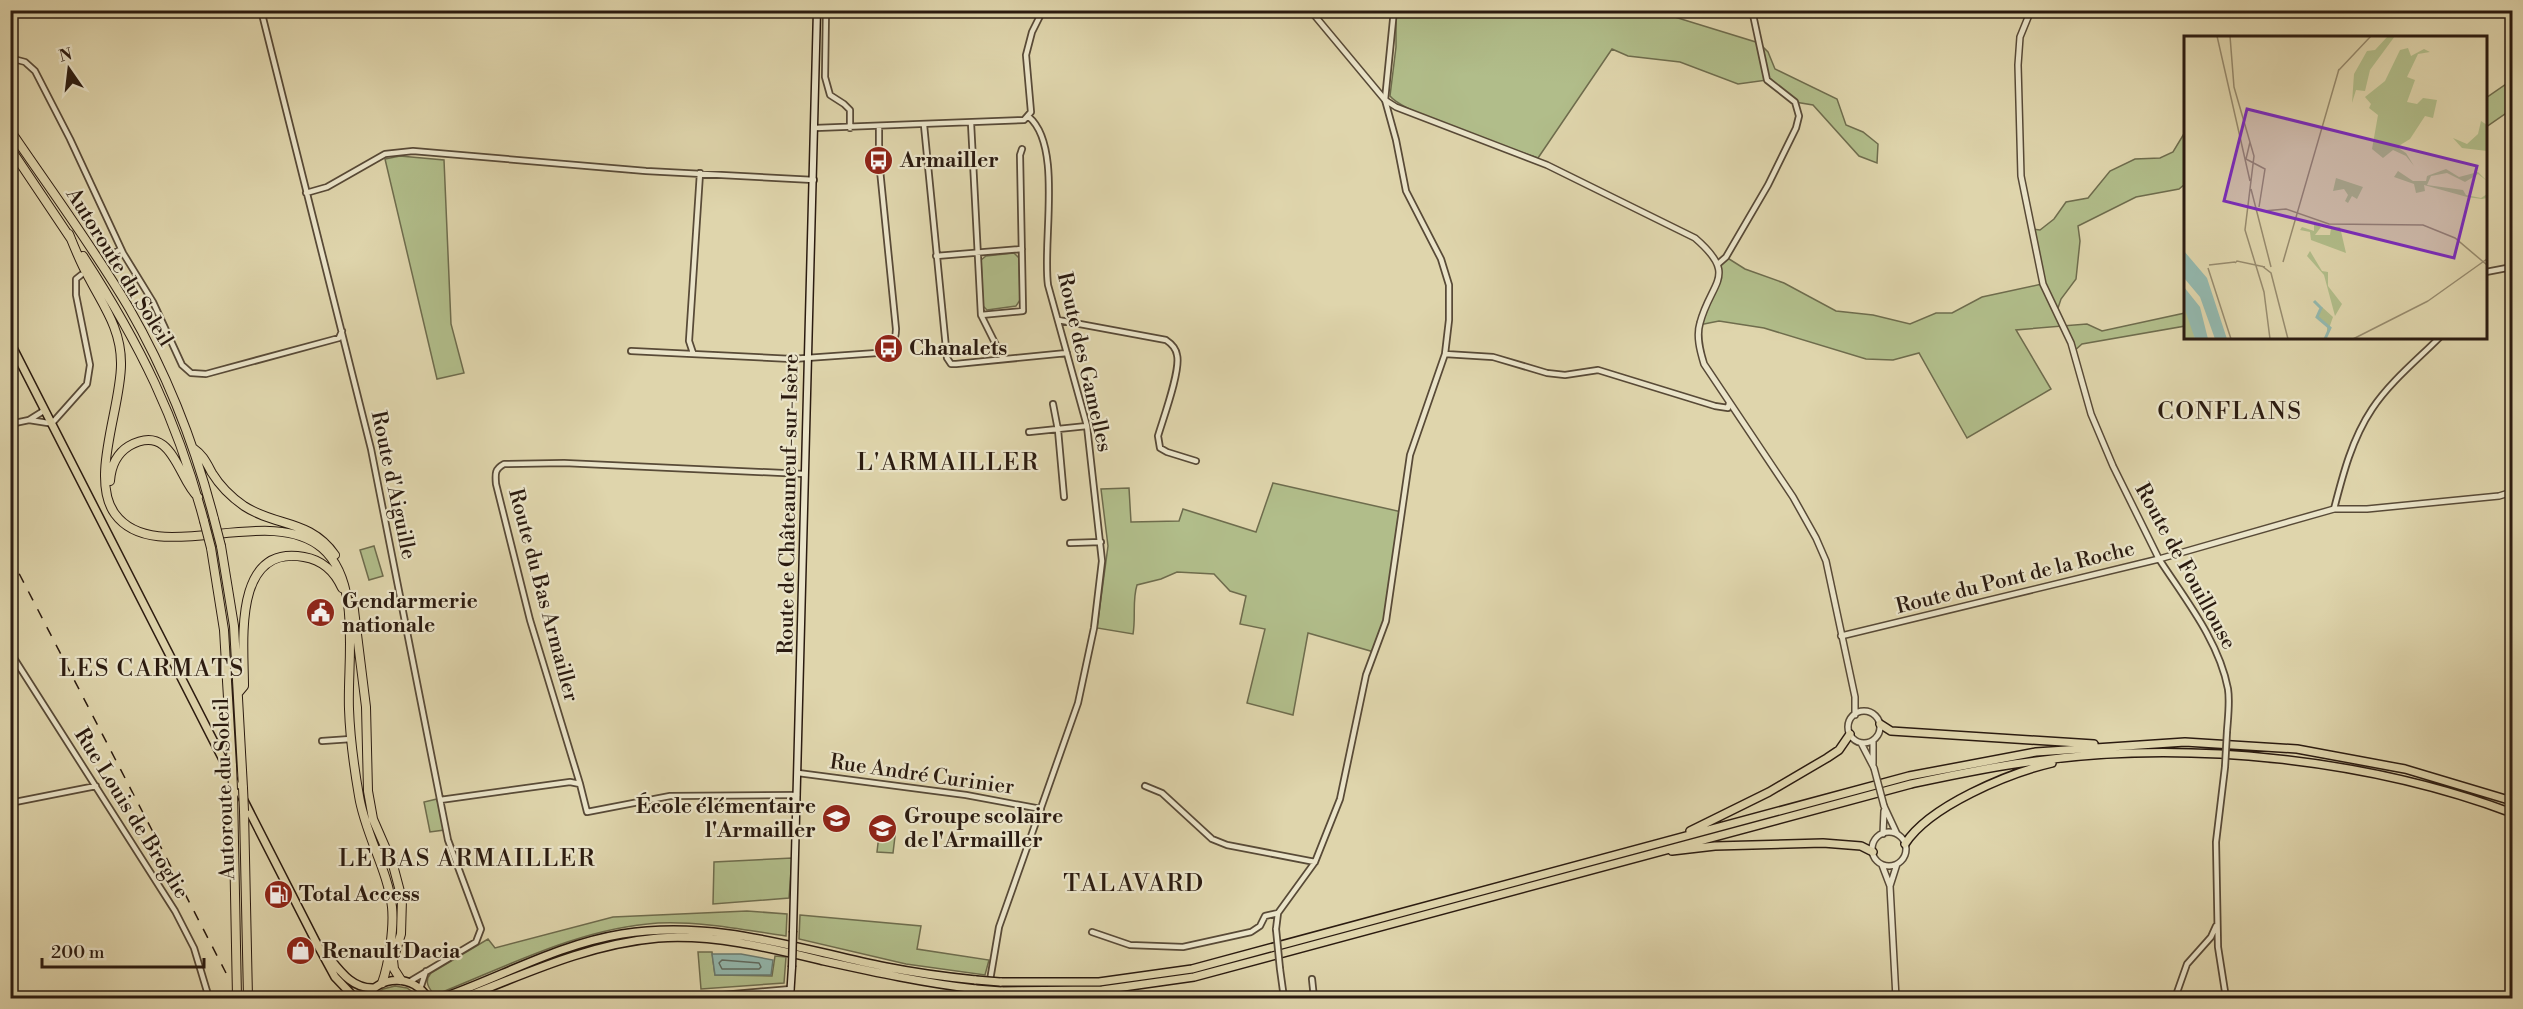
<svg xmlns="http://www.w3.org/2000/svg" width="2523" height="1009" font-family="'Libre Bodoni',serif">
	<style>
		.green { fill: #b1bd8a; stroke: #6e6c4d; stroke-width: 1.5 }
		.water { fill: #93b8ae; stroke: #69796f; stroke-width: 1.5 }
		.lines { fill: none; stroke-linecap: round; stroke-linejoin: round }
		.shore { stroke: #5f6a5f; stroke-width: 1.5 }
		.minor-casing { stroke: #584a37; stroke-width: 8 }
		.tertiary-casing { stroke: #584a37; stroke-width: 8 }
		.secondary-casing { stroke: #2b1b10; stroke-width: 9 }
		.primary-casing { stroke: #2b1b10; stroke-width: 10 }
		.trunk-casing { stroke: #2b1b10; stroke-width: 10 }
		.motorway-casing { stroke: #2b1b10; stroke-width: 10 }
		.minor { stroke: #eae4c9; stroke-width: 4.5 }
		.tertiary { stroke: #eae4c9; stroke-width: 5 }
		.secondary { stroke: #eae4c9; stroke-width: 6 }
		.primary { stroke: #dfd5ac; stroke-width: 7 }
		.trunk { stroke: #dfd5ac; stroke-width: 7 }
		.motorway { stroke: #dfd5ac; stroke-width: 8 }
		.rail { stroke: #2b1b10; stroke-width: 1.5; stroke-dasharray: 10 10; stroke-linecap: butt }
		.minor-bridge-casing { stroke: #584a37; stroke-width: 8; stroke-linecap: butt }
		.tertiary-bridge-casing { stroke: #584a37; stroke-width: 8; stroke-linecap: butt }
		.secondary-bridge-casing { stroke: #2b1b10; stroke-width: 9; stroke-linecap: butt }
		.trunk-bridge-casing { stroke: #2b1b10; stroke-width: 10; stroke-linecap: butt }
		.motorway-bridge-casing { stroke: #2b1b10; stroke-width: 10; stroke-linecap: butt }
		.minor-bridge { stroke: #eae4c9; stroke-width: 4.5 }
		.tertiary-bridge { stroke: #eae4c9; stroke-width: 5 }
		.secondary-bridge { stroke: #eae4c9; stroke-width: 6 }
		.trunk-bridge { stroke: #dfd5ac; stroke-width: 7 }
		.motorway-bridge { stroke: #dfd5ac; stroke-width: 8 }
		.labels { text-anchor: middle; stroke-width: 4.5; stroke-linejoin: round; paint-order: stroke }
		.poi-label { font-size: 21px; font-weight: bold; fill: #2b1b10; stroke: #eae4c9; text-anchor: start }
		.street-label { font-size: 21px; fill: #2b1b10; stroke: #eae4c9 }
		.quarter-label { font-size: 24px; letter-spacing: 1.5px; fill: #2b1b10; stroke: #eae4c9 }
		.inset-river { fill: none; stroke: #93b8ae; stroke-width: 3 }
		.inset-road { fill: none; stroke: #978b6e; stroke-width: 1.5 }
		.view { fill: #7b2cbf; fill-opacity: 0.15; stroke: #7b2cbf; stroke-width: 3 }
		.inset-edge { fill: none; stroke: #2b1b10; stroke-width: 3 }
	</style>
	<rect width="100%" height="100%" fill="#dfd5ac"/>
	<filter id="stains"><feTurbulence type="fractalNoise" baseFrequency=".00333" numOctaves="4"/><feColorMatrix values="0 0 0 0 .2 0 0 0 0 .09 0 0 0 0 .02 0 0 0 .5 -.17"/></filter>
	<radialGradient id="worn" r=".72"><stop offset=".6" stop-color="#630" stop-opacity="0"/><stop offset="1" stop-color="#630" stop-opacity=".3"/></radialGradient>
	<path class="green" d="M1396,11H1646L1645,14H1665L1759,43L1768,52L1775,69L1837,99L1846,125L1863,132L1878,144L1877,163L1859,156L1813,105L1795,102L1767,80L1738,84L1680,62L1628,56L1612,49L1538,158C1510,148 1404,114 1390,96L1396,47Z
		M2512,80V109L2486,127V98Z
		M2185,132V184L2179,189L2136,197L2078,226L2080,241L2076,279L2061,299L2056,314L2062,326L2087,324L2102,331L2185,313V326L2082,344L2073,352L2062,326L2016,330L2051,389L1967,438L1919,353L1893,360L1866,359L1764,328L1719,321L1699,325L1715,291L1718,264L1726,257L1745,269L1784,283L1836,311L1873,315L1910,324L1936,313H1952L1982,297L2042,284L2032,229L2040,230L2054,219L2066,202L2088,198L2110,171L2135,159L2160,158L2173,152Z
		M400,156L444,160L451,324L464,373L437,379L385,159Z
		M1014,253L1019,258L1020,300L1016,306L987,310L983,306L981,260L986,256Z
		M1273,483L1402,512L1386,621L1374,652L1308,633L1293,715L1247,703L1265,629L1240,624L1246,596L1230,591L1214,574L1177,572L1161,579L1137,585C1132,601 1136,617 1133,634L1097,628L1108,546L1101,489L1129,488L1131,522L1179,521L1183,509L1256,532Z
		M374,546L383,576L369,580L360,550Z
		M437,799L444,830L430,832L424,802Z
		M880,826L896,828L893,853L877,852Z
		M792,858L789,898L713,904L714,862Z
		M747,911L787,914L786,936C744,930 701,921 658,923C581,928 510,965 440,993L432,992C427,985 425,980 431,973L488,939L495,948L613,917Z
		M800,915L921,926L917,949L989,960L985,975L906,964L799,939Z
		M698,952H712L715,975L772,976L775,956L786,957L784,983L701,989Z
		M395,986L407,988L421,998H372L383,989Z"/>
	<path class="water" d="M712,954H741L773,960L771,975H715Z"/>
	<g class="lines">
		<path class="shore" d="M722,960L759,963L761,967L759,969H722L719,963Z"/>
		<defs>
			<path id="minor" d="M261,10L371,449L448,840L481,929L476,942L409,982
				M826,10L825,77L830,95L844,104L850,110V128
				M10,58L25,62L35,71L70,139L123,253L153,302L182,365L191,373L206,374L339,338L342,331
				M971,123L981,315L1003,359
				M924,125L947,358L951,364H956L1067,353
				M815,128L1024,120L1031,112L1026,55L1032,32L1043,10
				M306,193L327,187L385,154L413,151L646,171L814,180
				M936,256L1022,249
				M108,257L121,249
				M1718,264L1726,257L1768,185L1796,128L1799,116L1795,102L1767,80L1752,10
				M2486,272L2512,267
				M981,315L1023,311L1020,155L1022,149
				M1058,320L1166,340C1172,344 1176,348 1177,355C1181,370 1163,419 1158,436L1160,448L1167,452L1196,461
				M631,351L792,359L877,353C890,350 896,342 896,329L879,160V127
				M693,353L689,341L700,173
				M1445,354L1493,357L1547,373L1565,375L1598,370L1715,406L1728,408L1729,403
				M1053,404L1058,430L1064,497
				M29,420L48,423L54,421L87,384L90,365L76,295V279L81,275
				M10,424L29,420L45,410
				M1029,432L1087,426
				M2334,509C2343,474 2352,439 2372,409C2390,382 2417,360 2439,338
				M1070,543L1101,542
				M2159,559C2185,599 2219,641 2228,689C2230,702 2228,717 2227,731
				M10,652L175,911L194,948L209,998
				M322,741L351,739
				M2225,767L2216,842L2218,947L2226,998
				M798,773L966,795L1041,809
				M580,784L530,620L496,484C495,473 495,469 504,464L564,463L804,474
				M1145,786L1162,793L1212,839L1227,845L1315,862
				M440,800L570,782L580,784L587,812L670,796L797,795
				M10,803L96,786
				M1276,929L1278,913L1315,862L1340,799L1366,675L1386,621L1410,455L1445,354L1449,320V285L1441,259L1406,191L1396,140L1385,100L1394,10
				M1092,932L1130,945L1183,947L1251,932L1260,926L1265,916L1278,913
				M1280,969L1284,998
				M1312,979L1314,998
				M420,989L426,971
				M689,998L791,989
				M987,998L999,927L1078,703L1094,628L1102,561L1087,426L1048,285C1042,242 1063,146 1029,117
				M2175,998L2187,964L2211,937L2216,926"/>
			<path id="tertiary" d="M1310,10L1385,100L1396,107L1547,165L1695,238C1739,276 1711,281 1700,323C1696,336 1700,351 1704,364L1793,497L1816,538L1826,561L1855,697V715
				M2031,10L2020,37L2018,65L2021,176L2043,284L2071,343L2091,414L2113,466L2159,559
				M1841,636L2159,559L2334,509H2367L2499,496L2512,492
				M1848 727a16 16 0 1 1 32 0a16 16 0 1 1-32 0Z
				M1861,743L1874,768
				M1873,764V741
				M1884,806L1897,834
				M1872 849a17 17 0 1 1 34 0a17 17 0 1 1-34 0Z
				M1883,834L1884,811
				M1882,865L1890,886L1896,998
				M1890,886L1897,864"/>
			<path id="secondary" d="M793,931L817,10
				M790,998L792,967"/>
			<path id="primary" d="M10,342L316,942L335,977L355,998
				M327,955C340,971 352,989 374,988
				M365,998C381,975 412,974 428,998"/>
			<path id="trunk" d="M1880,724L1891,731L2094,744
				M1690,831L1769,792L1827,758L1839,750L1850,734
				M1905,844C1929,806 2009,773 2052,763
				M1672,851L1715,846L1823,843L1861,846L1873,852
				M1000,982H1099L1192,969L1909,776L2036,752L2185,742L2297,749L2405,769L2512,801
				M1001,991L1102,990L1194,977L1911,784C1953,775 1994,766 2036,761C2190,740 2368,759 2512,813
				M427,997L447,996C505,975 560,944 622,934C714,919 798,949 886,967C916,973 946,977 976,980
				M463,998C527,973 589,944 658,938C714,934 770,948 824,961C874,972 924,983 976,989"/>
			<path id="motorway" d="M10,130C50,189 93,247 129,308C167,374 195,445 214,519
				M10,148L71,239
				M69,234C75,249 81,264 89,278C104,307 121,329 121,363C122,405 89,479 115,514C155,569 268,502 322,548C362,582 347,661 349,709C350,738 354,767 359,796C365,834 388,870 392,907C394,927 389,964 382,983
				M83,256C140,344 177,419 204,521
				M193,448C203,455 206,462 212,473C220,486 231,497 244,506C276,527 310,519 335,555
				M110,481C111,467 116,454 129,446C173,421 178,480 198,497
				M221,546L234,626L243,788
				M211,548L224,630L232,766
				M353,602L366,707L368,791L373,819L393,865L402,899L401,934L393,960L394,969L401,980
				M239,692L244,686C244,644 232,544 304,557C322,560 335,572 342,588
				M233,790L237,998
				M244,811L248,998"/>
		</defs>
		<use href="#minor" class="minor-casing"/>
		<use href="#tertiary" class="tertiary-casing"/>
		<use href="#secondary" class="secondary-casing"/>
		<use href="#primary" class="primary-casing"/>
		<use href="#trunk" class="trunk-casing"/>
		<use href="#motorway" class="motorway-casing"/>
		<use href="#minor" class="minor"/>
		<use href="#tertiary" class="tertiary"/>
		<use href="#secondary" class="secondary"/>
		<use href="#primary" class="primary"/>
		<use href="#trunk" class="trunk"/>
		<use href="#motorway" class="motorway"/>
		<path class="rail" d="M10,556L226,973"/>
		<defs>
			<path id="minor-bridge" d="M2225,767L2227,731
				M1276,929L1280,969"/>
			<path id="tertiary-bridge" d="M1874,768L1884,806"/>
			<path id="secondary-bridge" d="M792,967L793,931"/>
			<path id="trunk-bridge" d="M976,980L1000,982
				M976,989L1001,991"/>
			<path id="motorway-bridge" d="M214,519L221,546
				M204,521L211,548
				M232,766L233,790
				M243,788L244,811"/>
		</defs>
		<use href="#minor-bridge" class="minor-bridge-casing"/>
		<use href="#tertiary-bridge" class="tertiary-bridge-casing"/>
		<use href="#secondary-bridge" class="secondary-bridge-casing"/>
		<use href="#trunk-bridge" class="trunk-bridge-casing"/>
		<use href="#motorway-bridge" class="motorway-bridge-casing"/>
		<use href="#minor-bridge" class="minor-bridge"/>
		<use href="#tertiary-bridge" class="tertiary-bridge"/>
		<use href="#secondary-bridge" class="secondary-bridge"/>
		<use href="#trunk-bridge" class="trunk-bridge"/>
		<use href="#motorway-bridge" class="motorway-bridge"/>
	</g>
	<defs>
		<symbol id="bus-disc" viewBox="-11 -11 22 22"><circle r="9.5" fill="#8f2418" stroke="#eae4c9"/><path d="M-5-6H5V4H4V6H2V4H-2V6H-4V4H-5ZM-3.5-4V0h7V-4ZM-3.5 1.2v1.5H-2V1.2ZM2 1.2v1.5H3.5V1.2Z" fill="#fff"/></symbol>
		<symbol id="civic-disc" viewBox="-11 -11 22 22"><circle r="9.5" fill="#8f2418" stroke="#eae4c9"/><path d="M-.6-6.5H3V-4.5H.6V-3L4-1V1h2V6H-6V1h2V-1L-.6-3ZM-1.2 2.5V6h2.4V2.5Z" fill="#fff"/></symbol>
		<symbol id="school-disc" viewBox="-11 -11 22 22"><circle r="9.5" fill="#8f2418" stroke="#eae4c9"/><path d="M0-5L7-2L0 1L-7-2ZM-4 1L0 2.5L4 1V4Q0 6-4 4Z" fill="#fff"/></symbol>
		<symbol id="fuel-disc" viewBox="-11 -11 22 22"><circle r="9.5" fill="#8f2418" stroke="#eae4c9"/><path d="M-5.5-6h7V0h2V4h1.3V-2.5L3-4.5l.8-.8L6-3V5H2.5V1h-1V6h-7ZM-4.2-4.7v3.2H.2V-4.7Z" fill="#fff"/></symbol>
		<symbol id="shop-disc" viewBox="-11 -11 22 22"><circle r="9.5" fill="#8f2418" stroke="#eae4c9"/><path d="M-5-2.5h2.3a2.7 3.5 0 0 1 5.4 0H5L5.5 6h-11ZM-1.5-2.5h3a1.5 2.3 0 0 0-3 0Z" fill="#fff"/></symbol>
	</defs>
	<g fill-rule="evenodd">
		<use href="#bus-disc" x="862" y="144" width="33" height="33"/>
		<use href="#bus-disc" x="872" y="332" width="33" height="33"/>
		<use href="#civic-disc" x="304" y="596" width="33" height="33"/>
		<use href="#school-disc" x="820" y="802" width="33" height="33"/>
		<use href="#school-disc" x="866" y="812" width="33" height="33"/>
		<use href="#fuel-disc" x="262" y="878" width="33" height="33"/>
		<use href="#shop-disc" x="284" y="934" width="33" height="33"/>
	</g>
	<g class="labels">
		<g class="poi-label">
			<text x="900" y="167">Armailler</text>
			<text x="909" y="355">Chanalets</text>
			<text x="342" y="608">Gendarmerie<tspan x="342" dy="24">nationale</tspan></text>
			<text x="816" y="813" text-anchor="end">École élémentaire<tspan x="816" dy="24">l'Armailler</tspan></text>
			<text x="904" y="823">Groupe scolaire<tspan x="904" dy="24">de l'Armailler</tspan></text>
			<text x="299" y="901">Total Access</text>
			<text x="322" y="958">Renault Dacia</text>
		</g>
		<g class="street-label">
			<text transform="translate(120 267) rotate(58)" y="7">Autoroute du Soleil</text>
			<text transform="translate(1085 362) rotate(77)" y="7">Route des Gamelles</text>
			<text transform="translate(394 485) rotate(78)" y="7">Route d'Aiguille</text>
			<text transform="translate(788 504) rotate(-89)" y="7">Route de Châteauneuf-sur-Isère</text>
			<text transform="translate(2186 566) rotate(61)" y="7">Route de Fouillouse</text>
			<text transform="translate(2015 577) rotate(-14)" y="7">Route du Pont de la Roche</text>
			<text transform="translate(544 595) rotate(75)" y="7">Route du Bas Armailler</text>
			<text transform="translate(922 774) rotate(8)" y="7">Rue André Curinier</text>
			<text transform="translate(224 789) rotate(-92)" y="7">Autoroute du Soleil</text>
			<text transform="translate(132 813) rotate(58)" y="7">Rue Louis de Broglie</text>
		</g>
		<g class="quarter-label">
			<text x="2230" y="419">CONFLANS</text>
			<text x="948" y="470">L'ARMAILLER</text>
			<text x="152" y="676">LES CARMATS</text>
			<text x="467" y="866">LE BAS ARMAILLER</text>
			<text x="1134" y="891">TALAVARD</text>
		</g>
	</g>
	<g transform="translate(2184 36)">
		<rect width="303" height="303" fill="#dfd5ac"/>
		<path d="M204,0H211L186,34L181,55L172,54L168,67L170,38L183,15L191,14ZM224,12L227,20L240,13L246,16L234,18L223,41L231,44L223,66L233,68L239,62L253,64L249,82L241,80L226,103L213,111L222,117L230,130L222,120L209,114L199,122L188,113L194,79L185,72L187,68L181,61L201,45L216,14ZM297,85L303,89V115L278,112L269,102L283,108L294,98ZM262,133L275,141L294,136L303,145L294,138L281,146L263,137L247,140L243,149L279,154L282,159L297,162L303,158V162L298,163L283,161L240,149L241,155L232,157L230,148L210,141L214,135L229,145H242L243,140ZM152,142L179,151L173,163L168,160L164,167L161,165L164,159L160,153L149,155ZM130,188L137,191L131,199H146L147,192L156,191L162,217L127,204L126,196L116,194L118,191L130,195ZM126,215L138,235L144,236V250L158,268L151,280L140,239L123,220ZM0,271L5,279L11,303H0ZM138,271L149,281L143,298V289L133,281Z" fill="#b1bd8a"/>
		<path d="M0,215L23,242L43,303H31L16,261L0,242ZM0,251L16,271L24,303H11L0,271Z" fill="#93b8ae"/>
		<path class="inset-river" d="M130,265L137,272L133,281L146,292L141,303"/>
		<path class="inset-road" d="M33,0L66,145M46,0L50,51L70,120L61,194L80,256L86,303M154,35L187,0M66,106L62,123L81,133L75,171M67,153L87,231M79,175L102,173L145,188L239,189L271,202L303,229M99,226L155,33M51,227L53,225L81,231M25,229L51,226M78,230L87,237L104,303M24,232L47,303M244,265L303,223M169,303L244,265"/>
		<path class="view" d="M63,73L293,130L270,222L40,165Z"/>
		<rect width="303" height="303" class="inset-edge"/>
	</g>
	<rect width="2523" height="1009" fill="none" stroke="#dfd5ac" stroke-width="36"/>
	<rect x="12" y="12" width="2499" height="985" fill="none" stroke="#2b1b10" stroke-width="3"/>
	<rect x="18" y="18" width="2487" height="973" fill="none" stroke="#2b1b10" stroke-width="1.5"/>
	<g transform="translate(69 69) rotate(346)" stroke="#eae4c9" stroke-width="4.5" paint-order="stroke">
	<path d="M0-4.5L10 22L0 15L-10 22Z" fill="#2b1b10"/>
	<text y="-9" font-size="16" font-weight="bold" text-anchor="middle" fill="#2b1b10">N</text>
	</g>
	<path d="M42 958v9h162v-9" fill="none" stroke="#2b1b10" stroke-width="3"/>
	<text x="51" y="958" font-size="18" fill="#2b1b10" stroke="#eae4c9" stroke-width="4.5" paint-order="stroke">200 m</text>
	<rect width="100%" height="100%" filter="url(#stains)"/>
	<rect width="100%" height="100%" fill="url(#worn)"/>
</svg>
